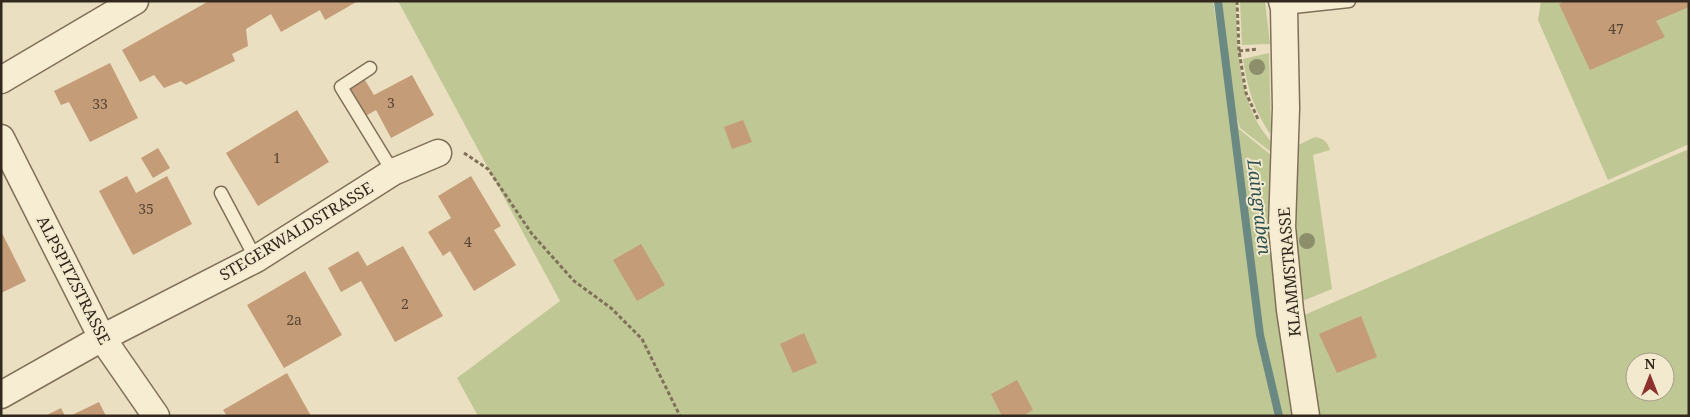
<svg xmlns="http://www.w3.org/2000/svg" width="1690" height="417" font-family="'Noto Serif',serif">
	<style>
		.green { fill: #bfc795; fill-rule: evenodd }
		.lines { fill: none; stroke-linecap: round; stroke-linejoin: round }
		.stream { stroke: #6b8983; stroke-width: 8 }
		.building { fill: #c59c78 }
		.lane-casing { stroke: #817059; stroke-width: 15 }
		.street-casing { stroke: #817059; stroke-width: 29 }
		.path { stroke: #817059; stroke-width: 3; stroke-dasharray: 4 2.5; stroke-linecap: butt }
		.lane { stroke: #f6edd2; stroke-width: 12 }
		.street { stroke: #f6edd2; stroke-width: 26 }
		.tree { fill: #8d8f6b }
		.labels { text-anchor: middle; stroke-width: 4; stroke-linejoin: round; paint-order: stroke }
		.number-label { font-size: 14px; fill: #574534 }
		.street-label { font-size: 16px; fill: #32281d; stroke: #f2e9cf }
		.water-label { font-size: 18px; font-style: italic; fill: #2d5150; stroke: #f2e9cf }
	</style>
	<rect width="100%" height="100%" fill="#eadfc0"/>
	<path class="green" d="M398,1H1213L1217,28L1214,1H1236C1237,41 1238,84 1256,120C1260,128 1266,135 1271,142V152L1240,128L1233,106L1239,129L1271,155L1281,325L1689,149V416H478L457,378L560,301ZM1635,362H1665V392H1635Z
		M1240,1H1265L1270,44L1242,45Z
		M1541,1H1689V144L1608,180L1538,20Z
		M1269,53L1271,126L1270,134C1253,107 1248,90 1243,59Z
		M1315,137C1324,139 1327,141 1330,150L1313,155L1332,289L1305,300L1293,293L1288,150Z"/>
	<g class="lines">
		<path class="stream" d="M1218,1L1260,335L1279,416"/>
	</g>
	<path class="building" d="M209,1H358L325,20L320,10L281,32L271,14L246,29L248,46L232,54L235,61L186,85L181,81L164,88L154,75L140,82L122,50Z
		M1565,1H1689V7L1656,21L1665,37L1590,70L1559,4Z
		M110,63L138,118L90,142L69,102L61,105L54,91Z
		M412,75L434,115L391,138L376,110L362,118L347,90L365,80L374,95Z
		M297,110L329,162L258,206L226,153Z
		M743,120L752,142L732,149L724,127Z
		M158,148L170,168L153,178L141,158Z
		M127,176L136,193L167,176L192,224L133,255L99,191Z
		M471,176L501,226L494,230L516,265L474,291L450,251L443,256L428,232L451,218L438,196Z
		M1,231L26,281L1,293Z
		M641,244L665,285L637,301L613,260Z
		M403,246L443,316L395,342L361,281L341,292L328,268L358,251L367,266Z
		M305,271L342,335L284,368L247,305Z
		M1361,316L1377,357L1337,373L1319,334Z
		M804,333L817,363L793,373L780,344Z
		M287,373L311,416H227L223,410Z
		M1017,380L1033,410L1023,416H1002L991,394Z
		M99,402L106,416H70Z
		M61,408L65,416H45Z"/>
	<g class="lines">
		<defs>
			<path id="lane" d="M1284,8L1349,1
				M370,68L341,87L393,172
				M221,193L256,259"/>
			<path id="street" d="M1282,1L1284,8L1286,108L1282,227L1290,310L1306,416
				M1,80L135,1
				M1,138L102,338L156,416
				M1,395L102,338L256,259L393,172L438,153"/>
		</defs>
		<use href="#lane" class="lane-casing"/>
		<use href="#street" class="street-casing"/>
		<path class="path" d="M1237,1L1239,51L1246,93L1258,119
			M1239,51L1258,49
			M464,153L488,169L532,234L574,281L611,308L642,339L680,416"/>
		<use href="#lane" class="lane"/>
		<use href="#street" class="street"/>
	</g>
	<g class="tree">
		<circle cx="1257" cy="67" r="8"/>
		<circle cx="1307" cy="241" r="8"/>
	</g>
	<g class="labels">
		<g class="number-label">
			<text x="1616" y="34">47</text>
			<text x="391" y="108">3</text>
			<text x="100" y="109">33</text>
			<text x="277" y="163">1</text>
			<text x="146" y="214">35</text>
			<text x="468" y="247">4</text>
			<text x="405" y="309">2</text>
			<text x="294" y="325">2a</text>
		</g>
		<g class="street-label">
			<text transform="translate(296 231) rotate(-31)" y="6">STEGERWALDSTRASSE</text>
			<text transform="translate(1289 272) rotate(-95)" y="6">KLAMMSTRASSE</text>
			<text transform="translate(74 280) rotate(63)" y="6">ALPSPITZSTRASSE</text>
		</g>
		<g class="water-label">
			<text transform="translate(1259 207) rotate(83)" y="6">Laingraben</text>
		</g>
	</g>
	<rect width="1690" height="417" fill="none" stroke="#32281d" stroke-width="5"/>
	<g transform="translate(1650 377)"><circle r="24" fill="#f2e9cf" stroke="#a59c88"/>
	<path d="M0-4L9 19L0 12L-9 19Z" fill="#8c312e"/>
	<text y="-8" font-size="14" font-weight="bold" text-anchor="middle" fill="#32281d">N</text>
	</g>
</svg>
